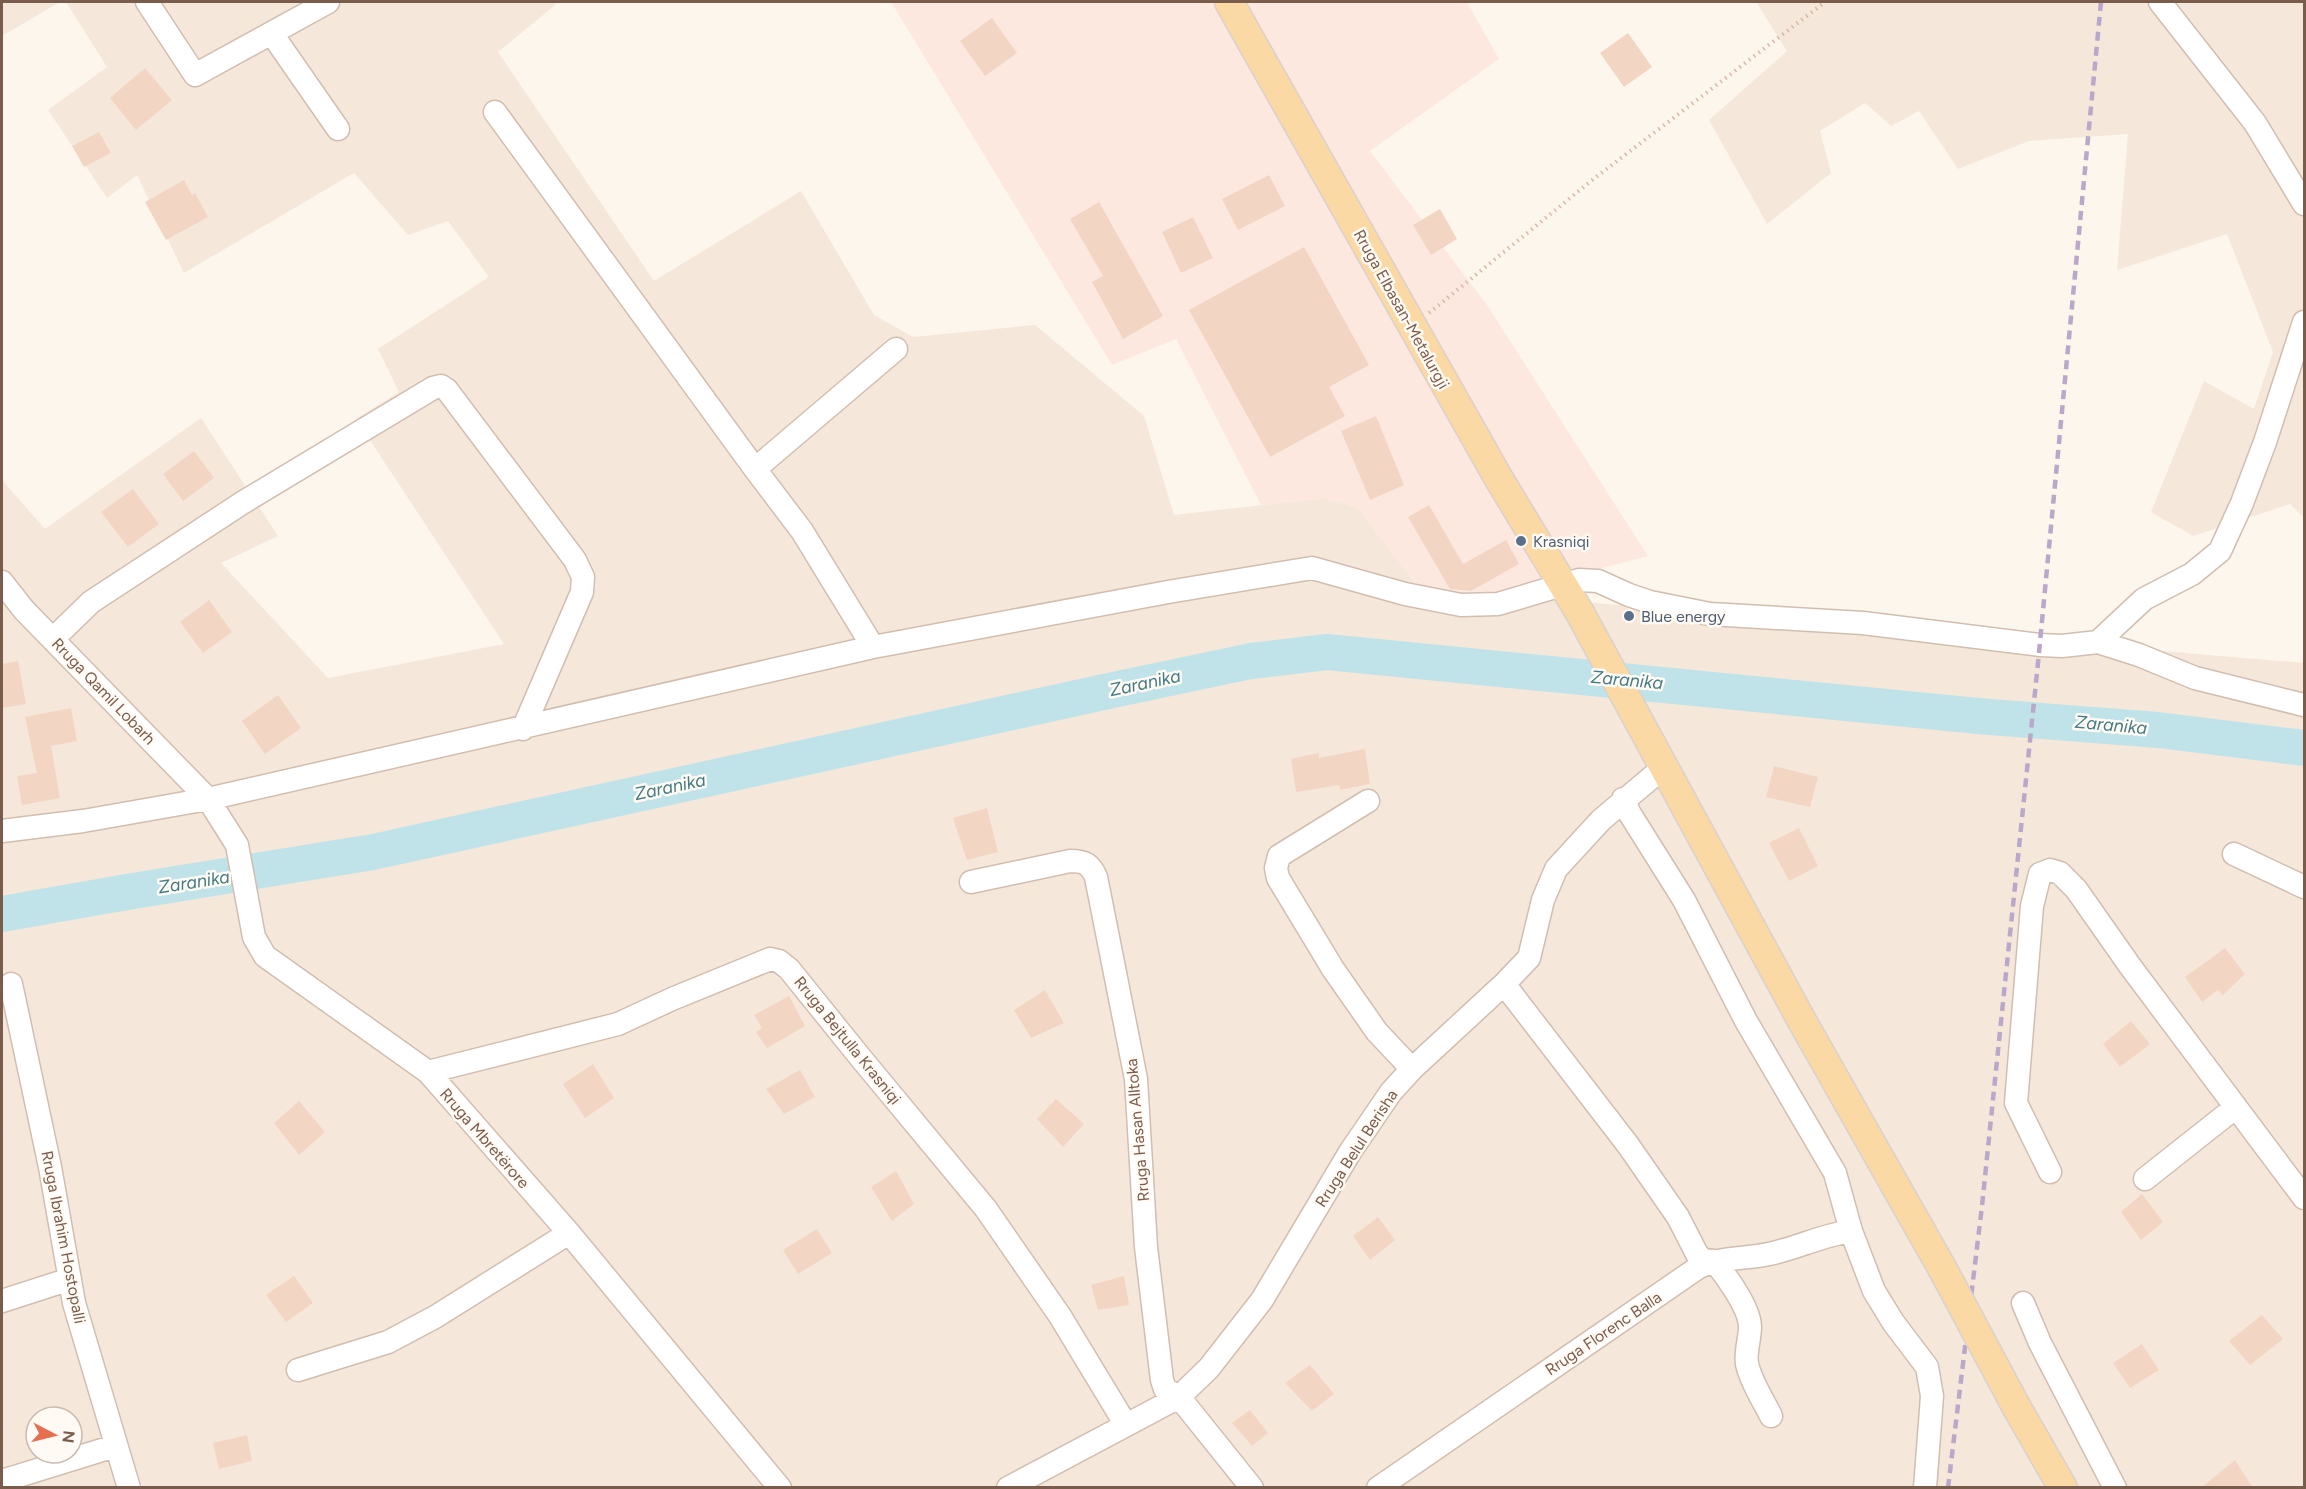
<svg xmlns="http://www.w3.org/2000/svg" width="2306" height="1489" font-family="Figtree,sans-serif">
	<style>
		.residential { fill: #f5e8da; fill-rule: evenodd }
		.commercial { fill: #fde8e0 }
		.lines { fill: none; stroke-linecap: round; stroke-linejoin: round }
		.river { stroke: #bfe3e8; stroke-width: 36 }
		.building { fill: #f3d5c3 }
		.minor-casing { stroke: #d1beb0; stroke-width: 25 }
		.major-casing { stroke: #dad1cd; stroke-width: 31 }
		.path { stroke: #d9b8a5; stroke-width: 4; stroke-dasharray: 1.5 4.5; stroke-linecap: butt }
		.minor { stroke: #fff; stroke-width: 22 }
		.major { stroke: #fbd9a5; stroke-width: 28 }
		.rail { stroke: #b9a8c9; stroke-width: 4.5; stroke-dasharray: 9 6; stroke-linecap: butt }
		.major-bridge-casing { stroke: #dad1cd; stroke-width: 31; stroke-linecap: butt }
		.major-bridge { stroke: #fbd9a5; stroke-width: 28 }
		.service-dot { fill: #5c6f8a; stroke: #fffaf3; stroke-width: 2 }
		.labels { text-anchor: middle; stroke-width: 5; stroke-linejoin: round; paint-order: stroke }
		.street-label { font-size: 16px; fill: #7a5c4d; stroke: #fffaf3 }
		.service-label { font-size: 16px; fill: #4e5e75; stroke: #fffaf3; text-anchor: start }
		.water-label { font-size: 18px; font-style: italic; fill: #437c86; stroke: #fffaf3 }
	</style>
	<rect width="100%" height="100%" fill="#fdf6ec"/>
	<path class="residential" d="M2,2H60L2,36Z
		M66,2H559L498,52L654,281L801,191L874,315L913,337L1035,325L1144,416L1174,515L1324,498L1357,507L1419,588L2304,663V1487H2V480L45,529L201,418L278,536L221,563L328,678L504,644L356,419L399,392L378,349L489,277L448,221L408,235L354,173L184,273L137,175L107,198L48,110L107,67ZM36,1417H72V1453H36Z
		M1756,2H2304V518L2290,504L2193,536L2151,512L2204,381L2254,409L2273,352L2227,234L2117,270L2128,134L2029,141L1958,169L1919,111L1891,126L1865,103L1820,131L1831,173L1767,224L1709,120L1787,51Z"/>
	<path class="commercial" d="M891,2H1467L1499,59L1370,151L1487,305L1648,556L1501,595L1418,588L1357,507L1324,498L1261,505L1176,339L1112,365Z"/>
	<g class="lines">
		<path class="river" d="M2,914L127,892L373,852L1113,690L1251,661L1327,652L1978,716L2158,730L2304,748"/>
	</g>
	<path class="building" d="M992,18L1017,53L985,76L960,41Z
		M1628,33L1652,67L1624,87L1600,53Z
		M145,68L172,100L136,130L110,98Z
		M99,132L111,153L84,167L72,146Z
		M1269,175L1285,206L1238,230L1222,199Z
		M184,180L192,195L195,193L208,217L166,240L145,202Z
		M1099,202L1163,316L1123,339L1092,282L1103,276L1070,219Z
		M1440,209L1457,239L1431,255L1413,225Z
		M1193,217L1213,258L1181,273L1162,232Z
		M1304,247L1369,365L1329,387L1345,416L1270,457L1189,310Z
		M1376,416L1404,485L1370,500L1341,431Z
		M194,451L214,478L183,501L163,474Z
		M133,489L159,524L128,547L101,512Z
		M1429,505L1463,564L1506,540L1519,564L1471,591L1450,589L1408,517Z
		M209,600L232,632L203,653L180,622Z
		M18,661L26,704L2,708V664Z
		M278,695L301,728L265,754L242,721Z
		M71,708L77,741L51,746L60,798L22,805L17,776L37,773L25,717Z
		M1365,749L1370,784L1340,790L1339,785L1296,792L1291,759L1319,753V758Z
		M1774,766L1818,777L1810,807L1766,797Z
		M987,808L998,852L967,860L953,818Z
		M1799,828L1818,866L1789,881L1769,843Z
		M2225,948L2245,974L2223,995L2218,990L2202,1002L2185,977Z
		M1045,990L1064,1023L1031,1038L1014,1010Z
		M789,996L805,1026L767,1048L756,1032L762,1028L754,1015Z
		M2131,1021L2150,1044L2120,1067L2103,1044Z
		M593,1064L614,1098L585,1118L563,1084Z
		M800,1070L815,1097L784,1114L766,1089Z
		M1056,1099L1084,1124L1063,1147L1037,1119Z
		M299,1101L325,1132L299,1155L274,1123Z
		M896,1171L914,1204L892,1221L871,1187Z
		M2142,1194L2163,1222L2141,1240L2121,1212Z
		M1378,1217L1395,1240L1370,1260L1353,1236Z
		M817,1229L832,1253L798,1274L783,1250Z
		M294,1276L313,1303L286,1322L266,1295Z
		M1124,1276L1129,1305L1098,1310L1091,1285Z
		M2262,1315L2283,1339L2250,1365L2229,1341Z
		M2142,1344L2159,1370L2130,1388L2113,1363Z
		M1310,1365L1334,1394L1312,1411L1285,1383Z
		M1250,1410L1268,1433L1252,1446L1232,1423Z
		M247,1435L252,1461L219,1469L213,1443Z
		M2235,1460L2253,1488H2201Z"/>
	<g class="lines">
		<defs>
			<path id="minor" d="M147,2L195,75L328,2
				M2160,2L2255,123L2304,204
				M272,34L338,129
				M495,112L755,469L802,531L873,647
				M755,469L896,349
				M2,582L24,610L208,799L237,845L254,937L265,956L428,1072L569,1233L780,1488
				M53,639L91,602L242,503L433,388L441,386L447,390L575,560L583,577L582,592L523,729
				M2098,642L2144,599L2192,574L2220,551L2242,503L2265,442L2304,322
				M1623,799L1630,814L1684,900L1746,1021L1835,1173L1851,1231L1874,1291L1893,1322L1927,1367L1932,1396L1925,1488
				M1368,801L1279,856L1276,868L1278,878L1333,969L1377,1032L1412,1069
				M2,831L83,821L208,799L873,647L1168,592L1312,568L1405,594L1461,605L1498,604L1579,580L1598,581L1629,595L1650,602L1710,614L1863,623L2040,645L2062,646L2098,642L2139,655L2195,678L2304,705
				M2234,854L2304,887
				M971,882L1070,861C1085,861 1090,864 1096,877L1136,1079L1146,1247L1162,1380L1165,1389L1179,1397L1252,1488
				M11,984L50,1167L74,1303L129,1488
				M1504,984L1628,1145L1678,1217L1697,1254L1703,1260L1714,1261C1726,1276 1750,1308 1750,1327C1750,1339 1745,1352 1747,1364C1751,1382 1763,1400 1771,1416
				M428,1072L618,1024L672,999L770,959L779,961L789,969L860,1057L986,1209L1060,1316L1126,1425
				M2050,1172L2016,1103L2032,906L2040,874L2050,870L2060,873L2076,889L2130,966L2304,1198
				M2145,1179L2236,1107
				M2,1301L70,1279
				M2023,1303L2040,1343L2115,1488
				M298,1370L388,1342L435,1317L569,1233
				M2,1481L115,1446
				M1008,1488L1179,1397L1209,1368L1262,1300L1350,1152L1391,1092L1412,1069L1504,984L1529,958L1543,900L1556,869L1601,820L1664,767
				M1378,1488L1699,1267C1721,1257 1746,1259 1769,1254C1797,1248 1823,1235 1851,1231"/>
			<path id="major" d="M1229,2L1499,479L1580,613L1802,1021L1942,1268
				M2017,1408L2063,1488"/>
		</defs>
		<use href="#minor" class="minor-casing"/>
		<use href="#major" class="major-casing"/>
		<path class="path" d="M1429,313L1591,181L1825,2"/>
		<use href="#minor" class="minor"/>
		<use href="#major" class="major"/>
		<path class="rail" d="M1948,1488L1982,1206L2038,663L2101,2"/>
		<defs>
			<path id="major-bridge" d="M1942,1268L2017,1408"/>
		</defs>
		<use href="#major-bridge" class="major-bridge-casing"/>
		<use href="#major-bridge" class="major-bridge"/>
	</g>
	<g class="service-dot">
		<circle cx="1521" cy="541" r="6"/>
		<circle cx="1629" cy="616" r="6"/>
	</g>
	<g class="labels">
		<g class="street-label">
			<text transform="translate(1402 309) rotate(61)" y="6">Rruga Elbasan-Metalurgji</text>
			<text transform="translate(104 691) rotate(46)" y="6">Rruga Qamil Lobarh</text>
			<text transform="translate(848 1040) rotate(51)" y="6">Rruga Bejtulla Krasniqi</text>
			<text transform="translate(1137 1130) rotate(-95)" y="6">Rruga Hasan Alltoka</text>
			<text transform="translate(485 1138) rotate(49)" y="6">Rruga Mbretërore</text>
			<text transform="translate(1356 1148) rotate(-57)" y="6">Rruga Belul Berisha</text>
			<text transform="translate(64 1237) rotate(79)" y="6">Rruga Ibrahim Hostopalli</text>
			<text transform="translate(1603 1333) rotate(-34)" y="6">Rruga Florenc Balla</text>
		</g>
		<g class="service-label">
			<text x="1533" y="547">Krasniqi</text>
			<text x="1641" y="622">Blue energy</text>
		</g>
		<g class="water-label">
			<text transform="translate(1627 680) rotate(5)" y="6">Zaranika</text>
			<text transform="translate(1145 683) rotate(-12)" y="6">Zaranika</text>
			<text transform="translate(2111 725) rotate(5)" y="6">Zaranika</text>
			<text transform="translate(670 787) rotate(-12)" y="6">Zaranika</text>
			<text transform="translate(194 882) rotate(-9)" y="6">Zaranika</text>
		</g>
	</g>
	<rect width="2306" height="1489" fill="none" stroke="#7a5c4d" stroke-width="6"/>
	<g transform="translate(54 1435) rotate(97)"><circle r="28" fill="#fffaf3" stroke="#cabbb1" stroke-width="1.5"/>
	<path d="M0-4.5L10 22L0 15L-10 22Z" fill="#e76f51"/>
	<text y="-9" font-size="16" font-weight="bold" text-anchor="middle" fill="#7a5c4d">N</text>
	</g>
</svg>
